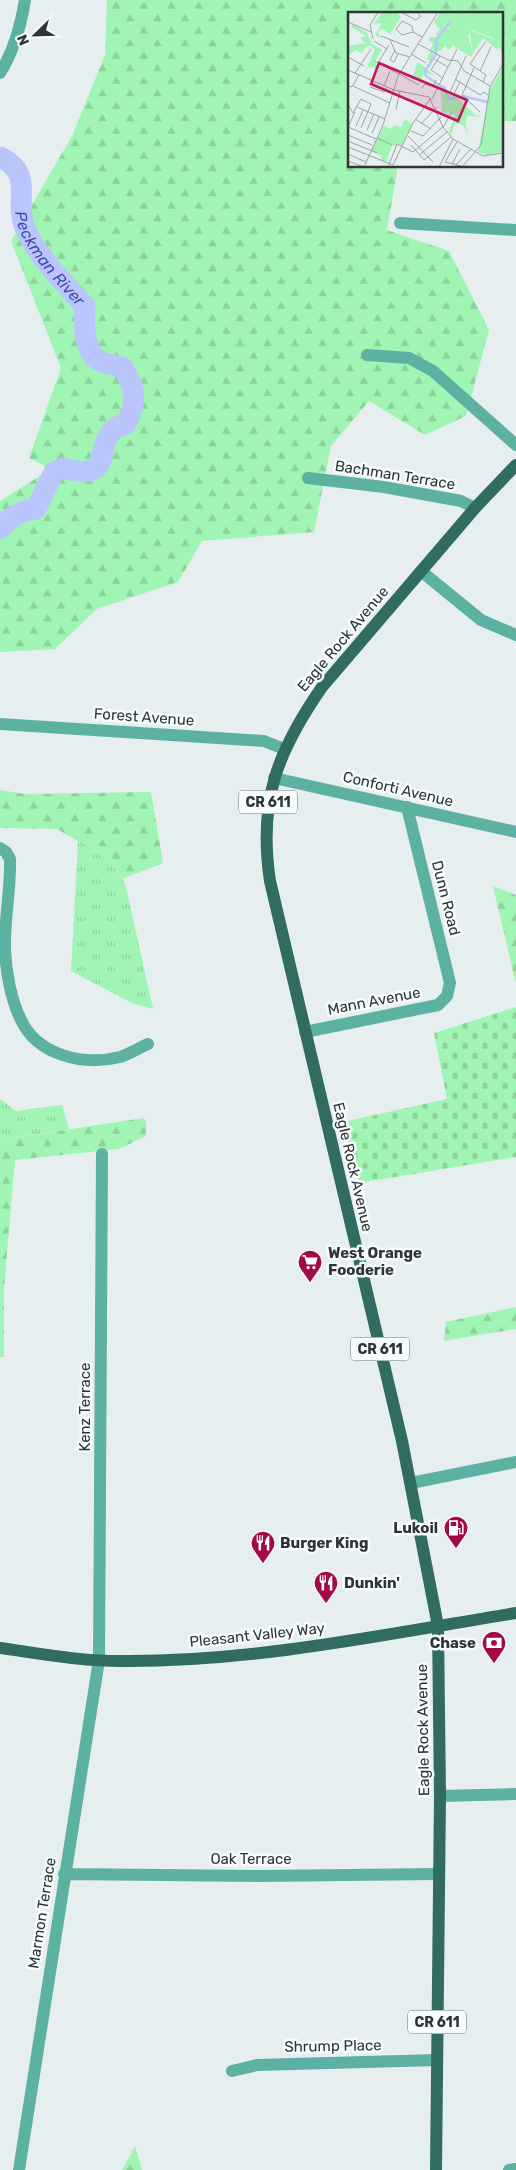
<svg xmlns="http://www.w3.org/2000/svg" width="516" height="2170" font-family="Rubik,sans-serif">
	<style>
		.grass { fill: url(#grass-tufts) }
		.forest { fill: url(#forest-firs) }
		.cemetery { fill: url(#cemetery-stones) }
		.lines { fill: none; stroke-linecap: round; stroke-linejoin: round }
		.river { stroke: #b9c5fb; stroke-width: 21 }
		.minor { stroke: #5db1a3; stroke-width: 12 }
		.major { stroke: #306c62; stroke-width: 12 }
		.labels { text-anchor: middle; stroke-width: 5; stroke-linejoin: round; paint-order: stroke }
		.shield { fill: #f4fcfd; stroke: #6c7070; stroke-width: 1 }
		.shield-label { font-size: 14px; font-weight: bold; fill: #313434 }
		.street-label { font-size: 15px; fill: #313434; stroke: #f4fcfd }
		.poi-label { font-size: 15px; font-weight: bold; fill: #313434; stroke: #f4fcfd; text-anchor: start }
		.water-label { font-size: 16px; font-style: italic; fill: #4149ad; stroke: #f4fcfd }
		.inset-river { fill: none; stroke: #b9c5fb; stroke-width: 2.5 }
		.inset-road { fill: none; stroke: #9ea4a5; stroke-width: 1 }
		.view { fill: #c2185b; fill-opacity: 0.15; stroke: #c2185b; stroke-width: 2.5 }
		.inset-edge { fill: none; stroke: #313434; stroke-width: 2.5 }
	</style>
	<defs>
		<pattern id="grass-tufts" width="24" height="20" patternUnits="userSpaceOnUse" patternTransform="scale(1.25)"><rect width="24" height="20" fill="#a1f5b4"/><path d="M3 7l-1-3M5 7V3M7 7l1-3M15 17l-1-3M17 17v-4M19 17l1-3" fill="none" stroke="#8bd39b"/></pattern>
		<pattern id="forest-firs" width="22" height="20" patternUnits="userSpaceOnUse" patternTransform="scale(1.25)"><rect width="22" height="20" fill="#a1f5b4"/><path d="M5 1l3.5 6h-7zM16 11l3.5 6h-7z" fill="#8bd39b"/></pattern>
		<pattern id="cemetery-stones" width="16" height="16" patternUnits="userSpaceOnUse" patternTransform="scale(1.25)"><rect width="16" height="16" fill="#a1f5b4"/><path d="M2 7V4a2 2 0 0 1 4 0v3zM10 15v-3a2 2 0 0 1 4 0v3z" fill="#8bd39b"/></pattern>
	</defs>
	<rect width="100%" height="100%" fill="#e7eef0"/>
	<path class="grass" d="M78,841L109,852L126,887L153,1009L134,1004L71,971Z
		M0,1099L16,1111L62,1105L69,1129L0,1140Z"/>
	<path class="forest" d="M107,0H516V121H502V14H350V166H398L387,230L449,251L489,330L466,416L425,435L369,401L331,446L314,532L202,541L178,582L97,609L55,649L0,652V501L51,469L29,458L61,368L11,241L72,136L105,55Z
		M0,790L25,794L151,792L163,863L122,879L109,852L78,841L57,829L0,828Z
		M493,886L516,895V984Z
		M144,1118L146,1122V1136L119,1149L15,1160L4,1289V1357H0V1140Z
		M516,1307V1329L444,1341L446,1322Z
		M135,2146L142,2170H122Z"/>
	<path class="cemetery" d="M516,1007V1157L359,1183L343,1122L447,1099L434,1033Z"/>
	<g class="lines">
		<path class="river" id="s1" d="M0,157C36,175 13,199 25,228C38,258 64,282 85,306C84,324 82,355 104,363C111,365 117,365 123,368C137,390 137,401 126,424C123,425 117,426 115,428C93,447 116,483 63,468L54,472L36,509C19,511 11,516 0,529"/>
		<path class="minor" d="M0,73C14,51 21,25 25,0
			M400,223L516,230
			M367,355L409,358L433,371L516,445
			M308,478L384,487L461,501L475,508
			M421,571L481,620L516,635
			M0,724L264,741L284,749
			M274,778L516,832
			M0,848L6,852L10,859C11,889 4,919 5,950C6,972 11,1000 21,1020C38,1056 84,1066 120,1057C129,1054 139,1048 148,1044
			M305,1032L438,1005L447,996L450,983L407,807
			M411,1483L516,1462
			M440,1796L516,1794
			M64,1874L260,1876L438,1874
			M232,2071L257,2065L437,2060
			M19,2170L99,1660L102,1154
			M509,2170L516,2169"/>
		<path class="major" d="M0,1648C42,1654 85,1662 128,1661C259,1661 387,1634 516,1613
			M436,2170L440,1796L438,1626L402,1441L270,881C258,801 277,752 322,687L475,508L516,465"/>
	</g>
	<defs>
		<symbol id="supermarket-pin" viewBox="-11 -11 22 30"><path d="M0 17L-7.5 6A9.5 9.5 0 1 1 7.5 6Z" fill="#a20945" stroke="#f4fcfd"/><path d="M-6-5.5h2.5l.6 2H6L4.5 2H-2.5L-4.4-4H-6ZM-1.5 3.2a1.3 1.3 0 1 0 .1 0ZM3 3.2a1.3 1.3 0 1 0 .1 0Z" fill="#fff"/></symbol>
		<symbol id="fuel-pin" viewBox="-11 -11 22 30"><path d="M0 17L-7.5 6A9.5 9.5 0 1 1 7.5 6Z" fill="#a20945" stroke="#f4fcfd"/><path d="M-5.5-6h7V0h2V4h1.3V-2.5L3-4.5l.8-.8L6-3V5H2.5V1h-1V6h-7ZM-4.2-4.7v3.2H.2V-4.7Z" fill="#fff"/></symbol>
		<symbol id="restaurant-pin" viewBox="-11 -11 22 30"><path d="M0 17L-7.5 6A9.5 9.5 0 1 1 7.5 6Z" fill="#a20945" stroke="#f4fcfd"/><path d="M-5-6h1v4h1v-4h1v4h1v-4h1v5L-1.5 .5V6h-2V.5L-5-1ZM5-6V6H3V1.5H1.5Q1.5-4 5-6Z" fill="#fff"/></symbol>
		<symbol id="bank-pin" viewBox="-11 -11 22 30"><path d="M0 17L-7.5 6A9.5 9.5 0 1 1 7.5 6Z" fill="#a20945" stroke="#f4fcfd"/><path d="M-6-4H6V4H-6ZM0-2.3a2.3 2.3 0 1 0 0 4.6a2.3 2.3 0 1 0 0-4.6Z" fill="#fff"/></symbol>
	</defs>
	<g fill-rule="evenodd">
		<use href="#supermarket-pin" x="296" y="1248" width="28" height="38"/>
		<use href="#fuel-pin" x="442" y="1514" width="28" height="38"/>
		<use href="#restaurant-pin" x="249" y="1529" width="28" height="38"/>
		<use href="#restaurant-pin" x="312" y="1569" width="28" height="38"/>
		<use href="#bank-pin" x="480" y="1629" width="28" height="38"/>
	</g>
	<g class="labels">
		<g class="shield">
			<rect x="239" y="790.5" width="58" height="23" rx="4"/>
			<rect x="351" y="1337.5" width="58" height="23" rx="4"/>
			<rect x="408" y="2010.5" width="58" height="23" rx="4"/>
		</g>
		<g class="shield-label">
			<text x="268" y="807">CR 611</text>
			<text x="380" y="1354">CR 611</text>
			<text x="437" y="2027">CR 611</text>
		</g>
		<g class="street-label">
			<text transform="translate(395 475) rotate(9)" y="5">Bachman Terrace</text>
			<text transform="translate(343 639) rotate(-50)" y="5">Eagle Rock Avenue</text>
			<text transform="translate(144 717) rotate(4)" y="5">Forest Avenue</text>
			<text transform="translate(398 789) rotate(13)" y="5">Conforti Avenue</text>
			<text transform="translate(446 898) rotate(76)" y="5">Dunn Road</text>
			<text transform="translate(374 1001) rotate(-11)" y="5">Mann Avenue</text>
			<text transform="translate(353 1167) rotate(77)" y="5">Eagle Rock Avenue</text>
			<text transform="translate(85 1407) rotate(-90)" y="5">Kenz Terrace</text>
			<text transform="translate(257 1635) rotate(-6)" y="5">Pleasant Valley Way</text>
			<text transform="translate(423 1730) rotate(-91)" y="5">Eagle Rock Avenue</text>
			<text x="251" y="1864">Oak Terrace</text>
			<text transform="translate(42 1913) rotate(-81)" y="5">Marmon Terrace</text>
			<text transform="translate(333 2046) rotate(-1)" y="5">Shrump Place</text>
		</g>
		<g class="poi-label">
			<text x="328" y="1258">West Orange<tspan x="328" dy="17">Fooderie</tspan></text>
			<text x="438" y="1533" text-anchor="end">Lukoil</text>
			<text x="280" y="1548">Burger King</text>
			<text x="344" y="1588">Dunkin'</text>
			<text x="476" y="1648" text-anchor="end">Chase</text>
		</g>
		<g class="water-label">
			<text dy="6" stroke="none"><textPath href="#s1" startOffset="119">Peckman River</textPath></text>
		</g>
	</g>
	<g transform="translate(348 12)">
		<rect width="155" height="155" fill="#e7eef0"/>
		<path d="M92,0H155V42L145,26L123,18L120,24L125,41L123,45L109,36L105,18L88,8ZM57,107L64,112L54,133L44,134L38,150L33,148V144L23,138L36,114L44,117L46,113L53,115Z" fill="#a1f5b4"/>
		<path d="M34,0H49L53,5L42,22L34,17L30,20L33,27L42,33L27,23L34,11L26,12ZM88,6L98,16L108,17L109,36L105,33L101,38L97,34L93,39L84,40L87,44L83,52L79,57L87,64L76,60L71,75L72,69L64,65L70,50L78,56L83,50L79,47L85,31L80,28L82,25H92L87,22L92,18L86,9ZM5,12L19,21L24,32L34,38L27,49L30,57L20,55L16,62L27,37L21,33L13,41L8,38L1,42L0,34L18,31L12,26L18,24L3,15ZM121,18L150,29V38L135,26L125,41ZM155,55V140L138,143L130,140L142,78ZM92,72L98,75L99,82L109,85L127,103L136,105L119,104L117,112L120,118L117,132L119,119L115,113L107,111L103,123L101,120L107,103L94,100Z" fill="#a1f5b4"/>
		<path class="inset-river" d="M91,73L78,64L77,59L88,42V28L103,9M92,74L96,75L101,87L114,85M115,84L139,90"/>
		<path class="inset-road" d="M53,0L68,8L73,4L68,0M0,10L23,20M65,20L64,14L54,9L48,17L54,23L65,20L74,25M33,24L61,35M25,27L22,13L30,0M42,28L48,41L62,45M26,29L39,37M70,32L100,48L110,49L116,59L142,74M47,38L42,48L46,50L50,42M63,42L78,51M92,44L83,58L95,66M0,45L16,54M86,47L100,55M27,49L71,73M30,51L41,33M126,56L114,83L132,100M0,58L46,78L81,85L95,115L105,127L135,144L155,141M132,59L143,35M7,61L23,37M107,67L132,83L136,80L140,83M112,70L106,82L102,80L118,44M135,70L138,63L122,52L138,29M1,74L4,75L11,63M5,74L42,91M36,74L42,59M22,75L36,80L39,75M74,76L77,72L85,74L88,68M84,87L109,37M0,92L5,101L13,87L23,92L13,116M9,95L37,107M48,97L52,79M7,100L0,115L28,127M67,107L83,117M73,112L89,95M8,114L15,98M19,118L26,102M63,119L75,124L93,105M24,121L31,105M0,123L24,133M60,124L85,150M29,126L44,133M0,129L29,141M109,130L97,150L113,154M63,133L76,148L103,125M0,135L45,153L65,111L83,86M0,142L18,150M71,143L99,120M0,149L16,155M104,152L112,137M108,153L123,137M16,155L35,113L50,64L90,0M40,155L49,132L65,140L96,114L103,101M91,155L105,127M114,155L133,133L142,75L155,52"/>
		<path class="view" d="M31,51L119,88L110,109L23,72Z"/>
		<rect width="155" height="155" class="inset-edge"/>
	</g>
	<g transform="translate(35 35) rotate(247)" stroke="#f4fcfd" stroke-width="4" paint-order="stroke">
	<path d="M0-4L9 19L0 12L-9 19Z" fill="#313434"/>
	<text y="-8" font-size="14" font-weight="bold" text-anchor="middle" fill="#313434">N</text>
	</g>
</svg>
